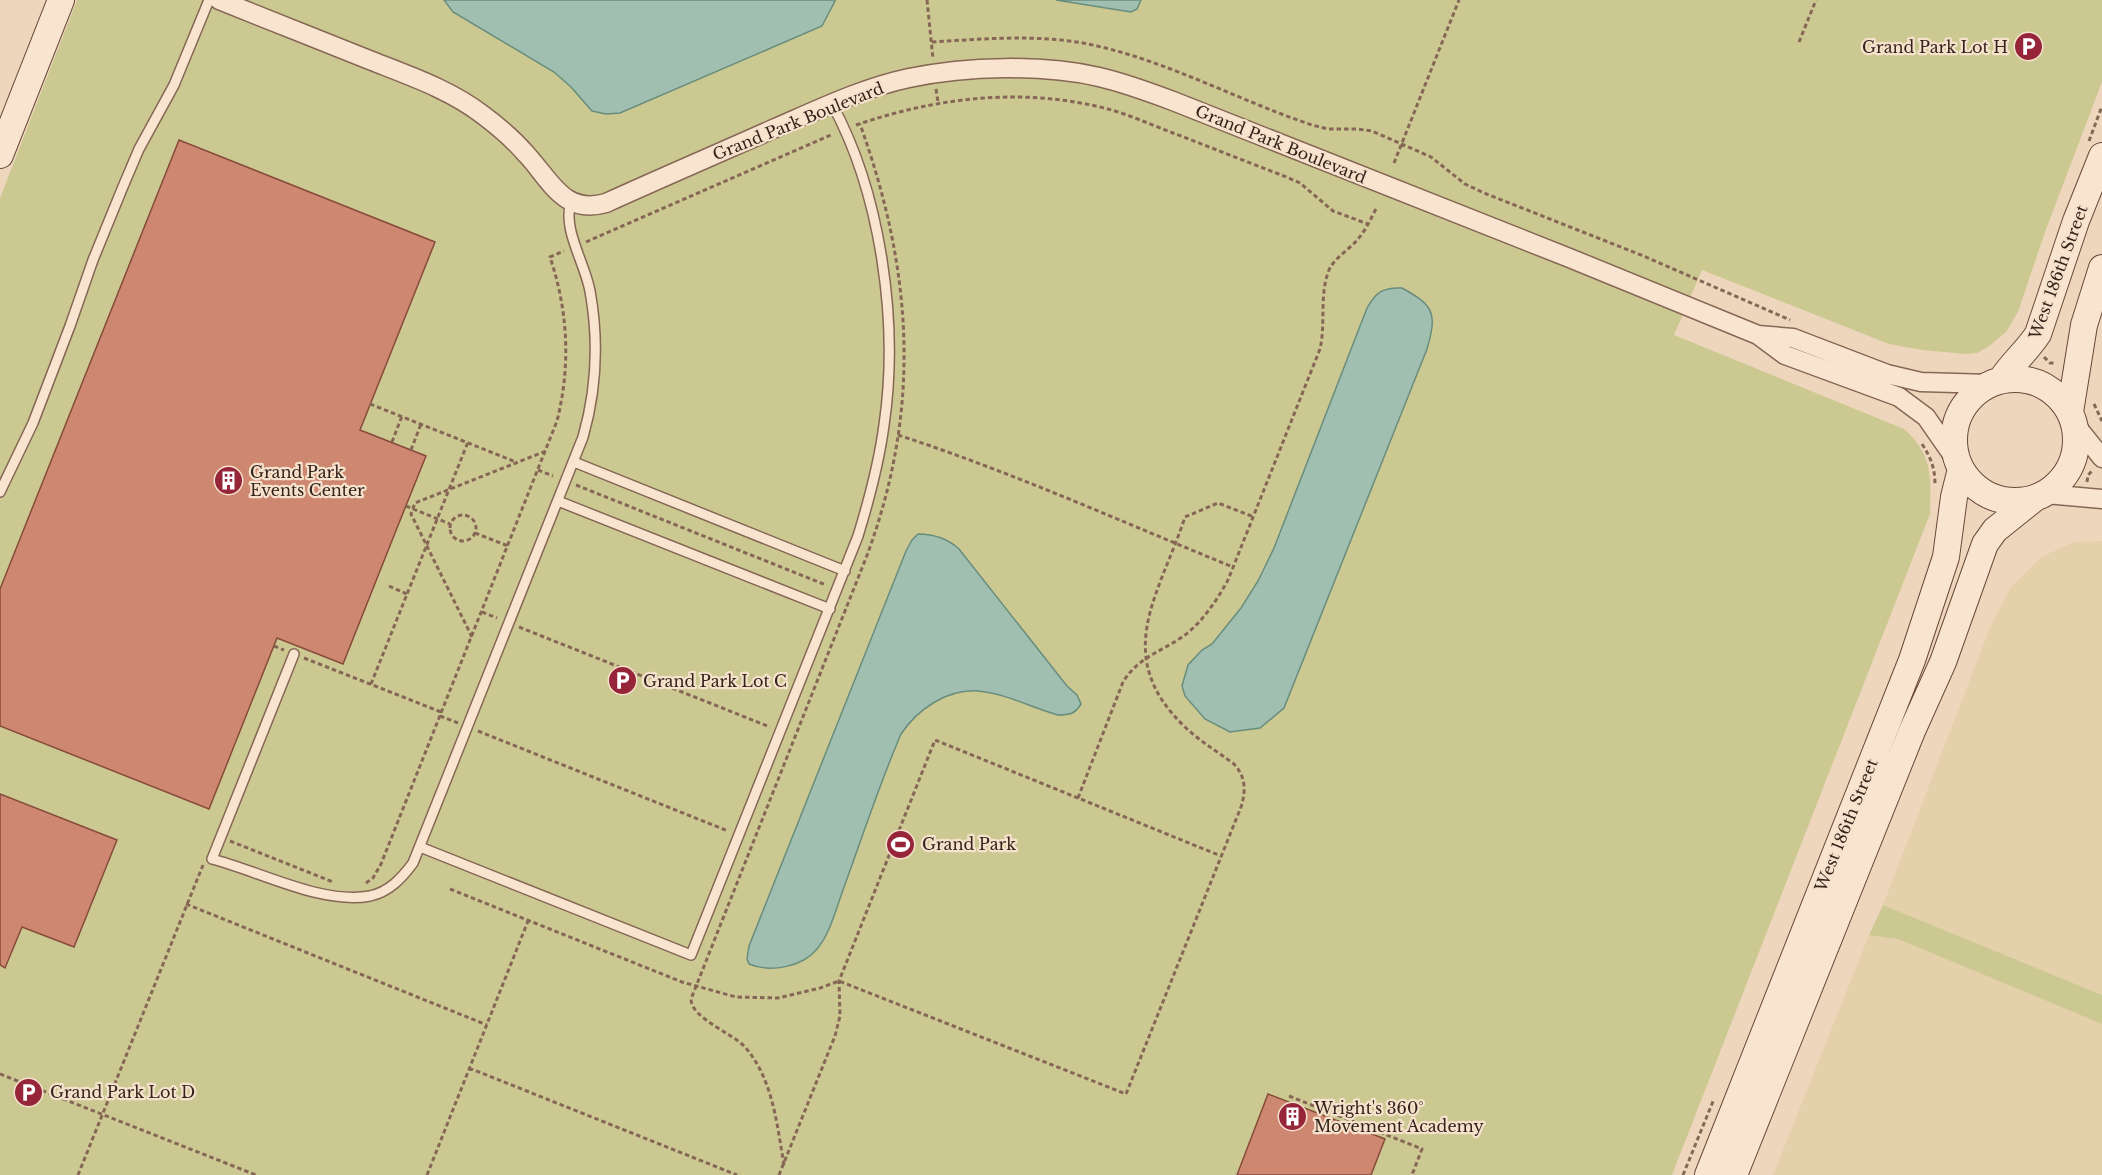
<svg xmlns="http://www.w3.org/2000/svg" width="2102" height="1175" font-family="'Libre Baskerville',serif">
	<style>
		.farmland { fill: #e4d0aa }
		.green { fill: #ccc891 }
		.water { fill: #a0bfb1; stroke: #688d7d; stroke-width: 1.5 }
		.building { fill: #ce8771; stroke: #864b3b; stroke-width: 1.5 }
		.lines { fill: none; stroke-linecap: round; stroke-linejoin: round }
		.lane-casing { stroke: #866756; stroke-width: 12 }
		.street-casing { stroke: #866756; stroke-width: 21 }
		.secondary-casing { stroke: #684839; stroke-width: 28 }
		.path { stroke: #866756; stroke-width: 3; stroke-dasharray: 4.5 3; stroke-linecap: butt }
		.lane { stroke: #f9e5cf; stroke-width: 9 }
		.street { stroke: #f9e5cf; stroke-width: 18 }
		.secondary { stroke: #f9e5cf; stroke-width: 26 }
		.labels { text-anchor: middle; stroke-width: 4.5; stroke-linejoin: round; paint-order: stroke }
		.poi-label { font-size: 16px; fill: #35231b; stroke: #f6e2cc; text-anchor: start }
		.street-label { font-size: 16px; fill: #35231b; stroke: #f6e2cc }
	</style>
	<rect width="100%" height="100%" fill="#eed6bc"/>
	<path class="farmland" d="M2102,541V995L1883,905L1991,625L2011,587L2041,557L2074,542Z
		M1869,935L1898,939L2102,1024V1175H1773Z"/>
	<path class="green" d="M77,0H2102V82L2045,232L2018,312L2006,332L1988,347L1977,353L1966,354L1922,350L1889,344L1702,270L1674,335L1904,429C1933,455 1931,477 1930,514L1672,1175H0V198Z
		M1883,905L2102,995V1024L1898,939L1869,935Z"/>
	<path class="water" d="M444,0H835V1L822,26L620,113L606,114L592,111L571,87L554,72L453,12Z
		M1056,0H1141L1137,9L1131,12Z
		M1402,288C1435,306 1437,314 1427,349L1284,708L1260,728L1230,732L1205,719L1185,696L1182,686L1188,665L1202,650L1212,644L1241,608L1258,581L1274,548L1367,308C1376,292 1383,287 1402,288Z
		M918,534C934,534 947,538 959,549L1067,686L1077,695L1081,704C1075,714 1070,715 1058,715C1032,708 1005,693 978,691C946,689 917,710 901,734C879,785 862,838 843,890C836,909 830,934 817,949C802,967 771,973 749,964L747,959L749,946L906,551L912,540Z"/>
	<path class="building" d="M179,140L435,242L360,430L426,456L399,523L343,664L277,638L209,809L0,726V589Z
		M0,794L117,840L74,947L22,927L5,968L0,965Z
		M1268,1094L1385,1139L1371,1175H1237Z"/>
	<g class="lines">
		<defs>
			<path id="lane" d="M574,462L845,571
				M0,492L33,423L70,326L93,260L122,189L139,149L174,85L209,0
				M558,501L830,609
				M294,654L212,859C259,871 322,905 370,896C389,892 402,878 413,863L583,437C597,388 599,341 590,291C585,263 562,229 571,202
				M420,847L691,955L858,536C869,500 879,463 884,425C899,323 881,194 832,104"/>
			<path id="street" d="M219,0C270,20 321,41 372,61C410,76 451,90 483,115C499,127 514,140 527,155C551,181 564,215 606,203C661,178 717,154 773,129C817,110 862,88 909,78C967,66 1042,64 1099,77C1125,83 1149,92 1173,101L1567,257L1758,335L1785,355L1899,397L1926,417L1958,463
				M1758,335L1793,338L1887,374L1921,382L1990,384
				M2074,423L2102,458
				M2046,494L2102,499"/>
			<path id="secondary" d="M0,155L61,0
				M1954 440a61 61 0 1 1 122 0a61 61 0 1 1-122 0Z
				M2001,380C2012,363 2027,351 2038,334L2076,221L2102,156
				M2070,412L2084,325L2102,268
				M1708,1175L1912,660L1946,557L1954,497L1961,469
				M1734,1175L1912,731L1943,662L1985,544L1995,530L2035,498"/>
		</defs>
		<use href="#lane" class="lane-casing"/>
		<use href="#street" class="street-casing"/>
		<use href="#secondary" class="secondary-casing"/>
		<path class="path" d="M927,0L933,59
			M932,42C983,39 1037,34 1088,44C1166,60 1237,100 1312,125L1328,129H1357L1372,131L1431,157L1465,184L1484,193L1641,255L1790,320
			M1799,42L1816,0
			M936,89L938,102
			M856,125C938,97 1024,87 1108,109C1130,115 1152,125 1173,133C1210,147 1247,162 1284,176L1300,183L1333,211L1368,224
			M2089,141L2102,106
			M1394,163L1459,0
			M586,242L833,134
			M2044,357L2050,363H2056
			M370,404L516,462
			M2094,404L2102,421
			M898,435C1012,472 1122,522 1233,567
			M392,442L402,416
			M1922,444C1931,458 1935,468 1935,485
			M411,450L421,424
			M538,470L553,476
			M2087,482L2088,475L2093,470
			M576,485L826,585
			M406,506L450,524
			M450 528a13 13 0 1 1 26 0a13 13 0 1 1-26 0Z
			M475,533L508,546
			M389,586L407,594
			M482,612L497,618
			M519,627L770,727
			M472,637L411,514L415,503L546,451
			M274,646L284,650
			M304,658L441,712
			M371,684L468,442
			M440,716L458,723
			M478,731L728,831
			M1078,798L1123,682C1138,657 1163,651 1185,635C1203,621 1217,600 1228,580L1320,349C1326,323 1319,295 1329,270C1335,257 1349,250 1358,239C1366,230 1371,218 1377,207
			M230,841L333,882
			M366,883L373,878L381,864L557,421C571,365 568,311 550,257L564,251
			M450,889L682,982L736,997L778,998L820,988L839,981L1126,1094L1241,807C1246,791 1246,777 1234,764C1218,752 1201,742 1186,728C1110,656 1159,596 1185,517L1218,503L1254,517
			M186,904L487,1025
			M469,1068L737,1175
			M0,1074L256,1175
			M1289,1096L1422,1149L1412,1175
			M784,1165C777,1125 773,1079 745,1047C732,1033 691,1018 691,999L866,558C922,409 913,272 860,124
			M78,1175L203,865
			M427,1175L528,921
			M779,1175L835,1036L840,1016L839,981L935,740L1221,856
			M1683,1175L1714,1099"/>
		<use href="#lane" class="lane"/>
		<use href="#street" class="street"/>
		<use href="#secondary" class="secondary"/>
	</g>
	<defs>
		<symbol id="parking-disc" viewBox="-11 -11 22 22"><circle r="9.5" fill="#96253a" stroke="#f6e2cc"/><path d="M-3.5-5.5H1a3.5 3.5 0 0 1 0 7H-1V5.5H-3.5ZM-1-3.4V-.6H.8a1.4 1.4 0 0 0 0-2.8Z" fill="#fff"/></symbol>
		<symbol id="building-disc" viewBox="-11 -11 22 22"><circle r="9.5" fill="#96253a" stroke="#f6e2cc"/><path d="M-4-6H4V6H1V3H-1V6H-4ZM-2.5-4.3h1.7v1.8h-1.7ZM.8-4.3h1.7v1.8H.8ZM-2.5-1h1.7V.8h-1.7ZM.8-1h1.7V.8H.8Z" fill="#fff"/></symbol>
		<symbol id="stadium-disc" viewBox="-11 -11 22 22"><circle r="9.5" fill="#96253a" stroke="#f6e2cc"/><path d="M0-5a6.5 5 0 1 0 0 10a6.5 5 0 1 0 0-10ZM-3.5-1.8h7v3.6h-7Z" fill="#fff"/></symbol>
	</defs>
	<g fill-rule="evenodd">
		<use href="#parking-disc" x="2012" y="30" width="33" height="33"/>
		<use href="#building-disc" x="212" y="464" width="33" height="33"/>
		<use href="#parking-disc" x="606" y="664" width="33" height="33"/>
		<use href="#stadium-disc" x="884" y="828" width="33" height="33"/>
		<use href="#parking-disc" x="12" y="1076" width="33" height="33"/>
		<use href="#building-disc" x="1276" y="1100" width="33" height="33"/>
	</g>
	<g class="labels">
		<g class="poi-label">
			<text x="2008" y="53" text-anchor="end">Grand Park Lot H</text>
			<text x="250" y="478">Grand Park<tspan x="250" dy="18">Events Center</tspan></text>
			<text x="643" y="687">Grand Park Lot C</text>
			<text x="922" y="850">Grand Park</text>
			<text x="50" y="1098">Grand Park Lot D</text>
			<text x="1314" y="1114">Wright's 360°<tspan x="1314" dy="18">Movement Academy</tspan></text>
		</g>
		<g class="street-label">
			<text transform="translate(798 121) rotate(-22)" y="6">Grand Park Boulevard</text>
			<text transform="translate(1281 144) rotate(22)" y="6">Grand Park Boulevard</text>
			<text transform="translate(2058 272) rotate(-70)" y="6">West 186th Street</text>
			<text transform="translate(1846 825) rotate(-68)" y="6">West 186th Street</text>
		</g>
	</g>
</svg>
